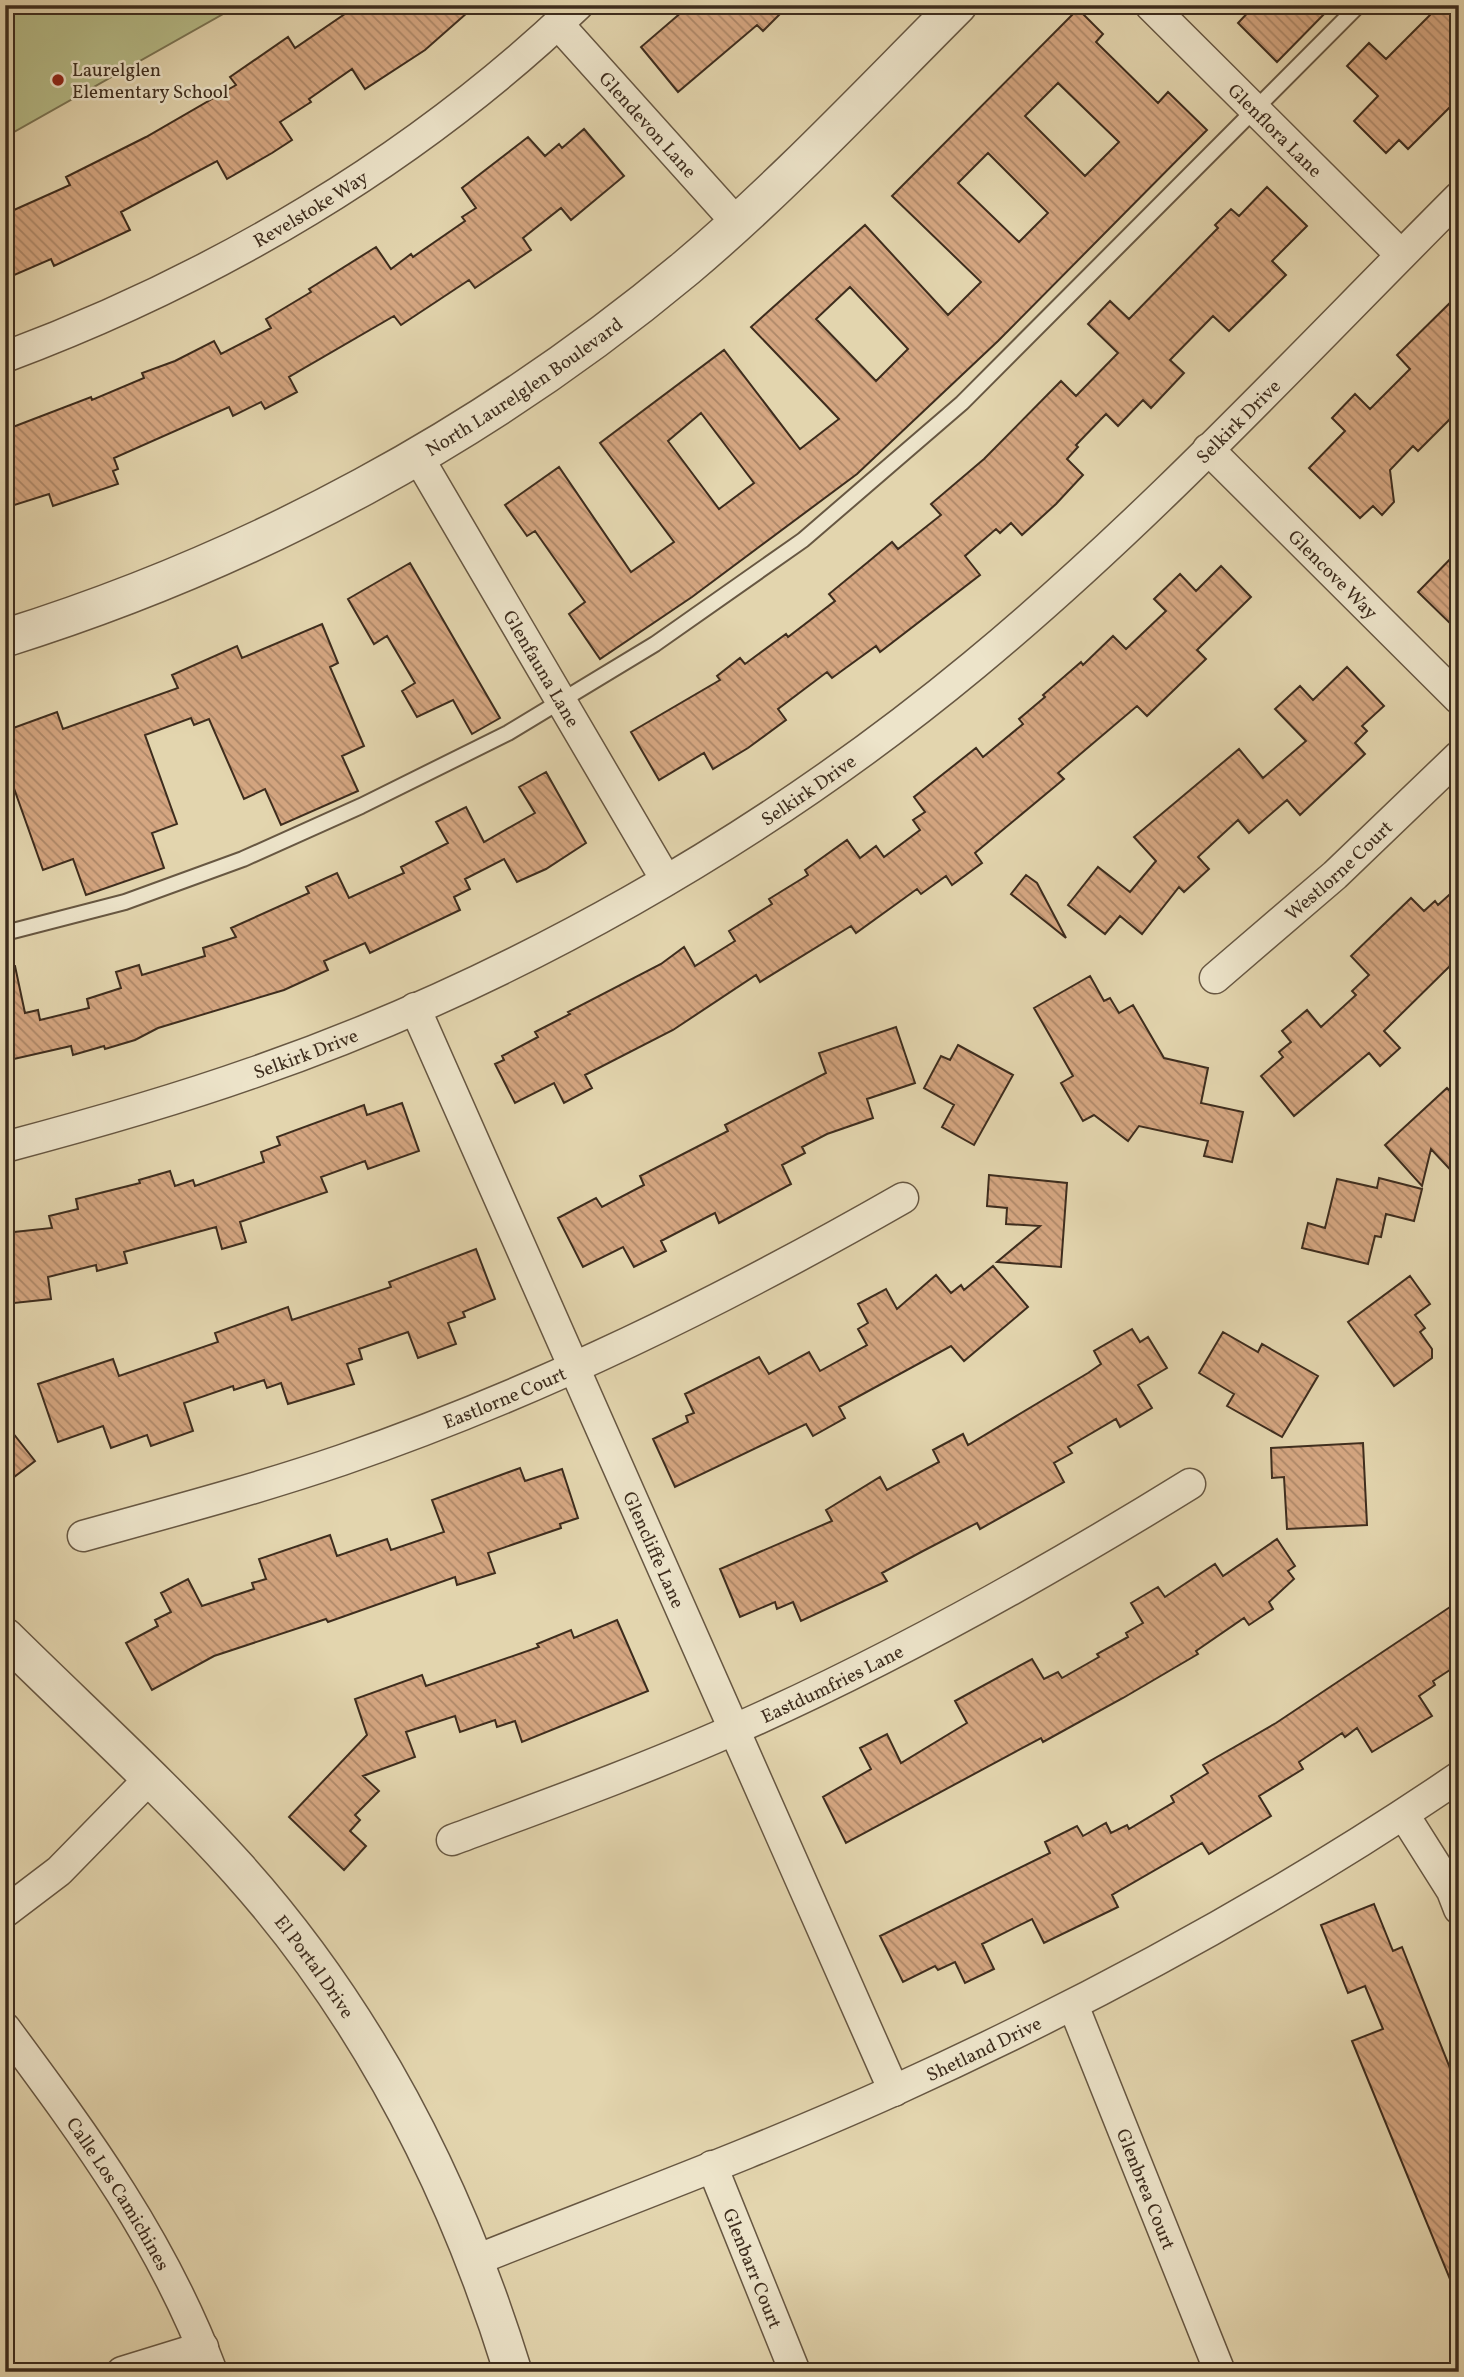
<svg xmlns="http://www.w3.org/2000/svg" width="1464" height="2377" font-family="Vollkorn,serif">
	<style>
		.green { fill: #b6bc88; stroke: #7a7453; stroke-width: 2 }
		.building { fill: url(#building-back-hatch); stroke: #3e2d1e; stroke-width: 2; fill-rule: evenodd }
		.lines { fill: none; stroke-linecap: round; stroke-linejoin: round }
		.service-casing { stroke: #675742; stroke-width: 18 }
		.minor-casing { stroke: #675742; stroke-width: 33 }
		.tertiary-casing { stroke: #675742; stroke-width: 40 }
		.service { stroke: #ede4ca; stroke-width: 14 }
		.minor { stroke: #ede4ca; stroke-width: 30 }
		.tertiary { stroke: #ede4ca; stroke-width: 37 }
		.poi-dot { fill: #8f2418; stroke: #ede4ca; stroke-width: 2.5 }
		.labels { text-anchor: middle; stroke-width: 5; stroke-linejoin: round; paint-order: stroke }
		.poi-label { font-size: 19px; fill: #3e2d1e; stroke: #ede4ca; text-anchor: start }
		.street-label { font-size: 19px; fill: #3e2d1e; stroke: #ede4ca }
	</style>
	<defs>
		<pattern id="building-back-hatch" width="6" height="6" patternUnits="userSpaceOnUse" patternTransform="scale(1.75)"><rect width="6" height="6" fill="#d5a681"/><path d="M-1 5l2 2M0 0l6 6M5-1l2 2" fill="none" stroke="#ae8869"/></pattern>
	</defs>
	<rect width="100%" height="100%" fill="#e3d5ae"/>
	<filter id="stains"><feTurbulence type="fractalNoise" baseFrequency=".00286" numOctaves="4"/><feColorMatrix values="0 0 0 0 .2 0 0 0 0 .09 0 0 0 0 .02 0 0 0 .5 -.17"/></filter>
	<radialGradient id="worn" r=".72"><stop offset=".6" stop-color="#630" stop-opacity="0"/><stop offset="1" stop-color="#630" stop-opacity=".3"/></radialGradient>
	<path class="green" d="M5,5H239L5,137Z"/>
	<path class="building" d="M358,5H476L425,50L365,89L352,69L309,99L311,102L280,122L292,140L272,153L227,179L217,161L121,212L130,230L54,266L51,259L5,279V214L70,185L66,177L146,137L236,85L230,77L288,37L295,48Z
		M690,5H789L763,31L757,25L678,92L641,47Z
		M1255,5H1333L1277,62L1238,23Z
		M1440,5H1459V98L1408,149L1399,140L1386,153L1354,121L1378,96L1347,66L1369,43L1386,59Z
		M1078,9L1103,34L1096,42L1158,103L1168,92L1207,130L998,341L857,474L692,597L600,659L569,614L585,602L535,531L527,536L505,505L559,467L631,572L674,542L600,443L724,350L800,449L839,419L751,327L865,225L948,315L981,282L892,196ZM1058,83L1119,142L1085,176L1025,116ZM988,153L1048,213L1019,242L958,183ZM850,287L908,349L876,381L816,319ZM701,413L754,483L719,509L668,441Z
		M584,129L624,176L571,220L561,208L523,238L531,250L475,288L469,280L401,325L394,316L289,377L297,392L265,409L261,402L233,416L229,407L114,458L118,469L113,471L118,484L53,506L49,494L5,508V430L91,397L92,400L144,378L142,373L175,361L214,341L221,354L271,328L266,319L311,292L309,289L376,247L391,269L411,254L413,257L465,221L462,217L476,208L462,188L528,137L545,156L559,144L562,148Z
		M1267,187L1307,226L1272,261L1286,275L1229,331L1213,316L1170,360L1184,373L1151,408L1143,400L1118,426L1106,414L1076,445L1078,447L1067,459L1083,475L1056,504L1022,535L1011,523L1000,533L996,529L965,556L980,575L880,652L876,646L832,678L827,672L778,709L786,720L748,748L713,769L704,753L659,780L631,732L720,680L717,676L740,658L745,664L786,634L788,637L835,601L829,594L868,562L892,542L898,549L941,515L931,504L984,459L1061,381L1076,396L1118,353L1088,324L1110,301L1129,319L1218,228L1215,225L1231,209L1239,216Z
		M1459,294V410L1418,451L1413,446L1390,470L1394,502L1382,515L1373,506L1360,518L1309,468L1345,431L1332,418L1355,394L1370,409L1410,369L1397,355Z
		M1459,550V632L1418,592Z
		M410,563L500,718L472,734L453,700L417,717L402,691L415,683L387,636L374,644L348,599Z
		M1221,566L1251,597L1197,650L1206,659L1147,716L1137,706L1058,773L1064,779L975,853L982,863L952,885L946,876L921,894L917,889L856,933L851,926L760,982L756,975L673,1030L585,1075L592,1088L564,1103L554,1083L515,1103L495,1064L504,1060L502,1056L538,1037L535,1032L570,1014L568,1012L661,964L684,947L695,966L735,941L729,931L772,904L769,899L808,875L805,870L847,840L860,858L876,846L884,857L920,830L913,820L925,812L914,797L976,748L983,757L1023,724L1019,719L1045,697L1043,695L1081,662L1083,665L1113,636L1126,649L1166,611L1154,599L1180,574L1196,591Z
		M322,624L338,663L330,667L364,746L342,756L358,791L281,825L265,789L244,799L209,719L194,725L191,718L145,735L177,824L152,833L164,868L86,895L73,859L43,870L5,763V731L57,712L63,729L178,688L172,675L237,646L242,658Z
		M1347,667L1384,706L1362,726L1367,731L1355,743L1365,754L1300,815L1287,800L1249,833L1238,820L1198,857L1209,869L1184,892L1179,887L1142,934L1120,916L1105,934L1068,905L1098,867L1130,892L1156,861L1134,837L1239,749L1263,778L1306,741L1275,709L1300,686L1313,700Z
		M546,772L586,843L546,869L517,882L504,859L465,879L470,889L454,897L460,910L370,953L365,943L324,961L328,970L284,990L158,1028L135,1040L105,1049L104,1046L73,1055L71,1046L5,1061V967L15,966L25,1013L38,1010L40,1020L89,1008L87,999L121,988L116,972L139,965L142,975L205,956L203,948L236,937L231,928L309,893L306,887L337,873L349,898L404,873L401,867L448,843L436,822L466,807L484,842L535,813L519,787Z
		M1026,875L1037,883L1066,938L1011,894Z
		M1459,886V957L1384,1031L1400,1048L1380,1066L1369,1053L1294,1116L1261,1076L1283,1057L1279,1052L1291,1042L1282,1031L1307,1010L1321,1027L1356,995L1352,991L1369,975L1351,956L1411,898L1424,911L1435,901L1438,905Z
		M1090,976L1104,1001L1110,998L1119,1013L1133,1005L1164,1058L1208,1068L1201,1103L1243,1112L1232,1162L1204,1156L1208,1141L1139,1126L1128,1141L1094,1115L1083,1121L1061,1083L1073,1076L1034,1008Z
		M896,1027L915,1083L867,1099L873,1118L827,1134L802,1147L805,1153L782,1165L791,1184L719,1223L715,1213L661,1241L666,1251L634,1267L623,1247L583,1267L558,1218L596,1198L602,1207L644,1185L640,1176L728,1131L725,1125L826,1073L819,1053Z
		M958,1045L1013,1075L974,1145L942,1127L954,1105L924,1088L941,1056L950,1060Z
		M1447,1088L1459,1100V1179L1431,1149L1422,1186L1385,1145Z
		M402,1103L419,1151L368,1169L365,1161L321,1177L327,1192L240,1222L246,1242L222,1249L216,1227L124,1252L127,1263L97,1271L96,1265L48,1277L51,1299L5,1304V1233L52,1228L49,1216L78,1209L76,1199L140,1183L139,1180L170,1171L175,1186L193,1180L195,1186L264,1162L261,1152L280,1145L277,1137L364,1105L367,1115Z
		M989,1175L1067,1183L1061,1267L997,1262L1040,1226L1006,1224L1007,1208L987,1206Z
		M1379,1178L1422,1189L1414,1221L1386,1214L1381,1237L1375,1236L1368,1264L1302,1248L1308,1223L1325,1228L1337,1179L1377,1188Z
		M476,1249L495,1299L463,1312L465,1317L448,1323L456,1344L418,1358L408,1332L359,1349L362,1359L347,1364L354,1384L288,1404L281,1383L267,1388L264,1380L234,1390L233,1386L184,1403L193,1431L151,1446L147,1435L111,1448L103,1426L58,1442L38,1384L113,1359L119,1376L218,1342L215,1333L288,1307L292,1320L391,1287L389,1282Z
		M993,1266L1028,1307L964,1361L951,1346L839,1407L845,1418L813,1436L806,1424L675,1487L653,1439L688,1422L686,1416L694,1413L685,1394L759,1357L769,1374L809,1352L820,1371L867,1345L858,1329L868,1323L858,1304L886,1289L897,1309L936,1275L951,1293L961,1285L964,1290Z
		M1410,1276L1430,1304L1415,1315L1425,1328L1420,1332L1432,1349V1358L1394,1386L1348,1322Z
		M1132,1329L1140,1342L1148,1337L1167,1368L1138,1385L1152,1408L1120,1427L1116,1419L1068,1447L1072,1453L1054,1463L1064,1482L980,1529L977,1523L923,1551L882,1573L887,1581L801,1621L793,1602L777,1609L775,1602L740,1617L720,1569L832,1521L826,1510L880,1477L887,1490L939,1462L933,1450L963,1434L968,1445L1088,1373L1101,1364L1094,1351Z
		M1223,1332L1258,1352L1262,1344L1318,1376L1282,1437L1227,1406L1234,1394L1199,1373Z
		M5,1423L35,1461L5,1484Z
		M1363,1443L1367,1525L1287,1529L1284,1477L1272,1478L1271,1448Z
		M520,1468L525,1481L562,1469L578,1518L560,1524L561,1528L488,1553L495,1573L457,1585L455,1577L328,1622L326,1619L214,1656L152,1690L126,1643L158,1626L155,1620L171,1612L161,1593L188,1579L202,1606L254,1589L252,1583L266,1579L259,1559L330,1535L337,1556L387,1539L391,1550L444,1532L432,1500Z
		M1277,1539L1295,1566L1288,1571L1294,1579L1269,1602L1273,1609L1249,1625L1244,1618L1196,1651L1198,1654L1123,1698L1043,1742L1041,1738L846,1843L823,1797L871,1769L860,1748L887,1734L901,1763L967,1723L955,1701L1032,1659L1044,1679L1058,1672L1062,1678L1099,1657L1097,1654L1128,1637L1126,1633L1143,1623L1131,1603L1158,1587L1165,1597L1215,1564L1223,1576Z
		M1459,1601V1664L1433,1681L1435,1685L1419,1696L1432,1716L1372,1752L1357,1728L1345,1737L1342,1733L1299,1762L1303,1769L1259,1796L1271,1816L1209,1854L1202,1843L1112,1895L1118,1907L1087,1922L1044,1943L1032,1919L982,1944L994,1969L965,1983L955,1962L938,1970L935,1966L903,1982L880,1936L1050,1853L1045,1842L1077,1826L1083,1836L1106,1823L1111,1833L1127,1825L1129,1829L1174,1802L1171,1796L1208,1773L1203,1765L1276,1723Z
		M617,1620L648,1691L522,1742L515,1721L497,1727L495,1720L460,1732L455,1716L406,1732L415,1757L363,1776L379,1791L355,1815L360,1820L350,1831L366,1846L344,1870L289,1817L367,1735L355,1699L422,1675L426,1686L539,1647L537,1644L571,1630L574,1638Z
		M1374,1904L1393,1951L1402,1947L1459,2091V2301L1352,2041L1383,2029L1365,1986L1348,1993L1321,1925Z"/>
	<g class="lines">
		<defs>
			<path id="service" d="M5,933L125,902L243,859L361,806L508,733L655,644L803,540L962,403L1359,5"/>
			<g id="minor">
				<path id="s1" d="M1150,5L1401,255"/>
				<path id="s2" d="M558,24L737,223"/>
				<path id="s3" d="M5,357C216,278 415,161 578,5"/>
				<path id="s4" d="M1208,449L1459,699"/>
				<path id="s5" d="M418,457L666,880"/>
				<path id="s6" d="M1215,978L1335,875L1459,756"/>
				<path id="s7" d="M415,1008L894,2091"/>
				<path id="s8" d="M5,1147C88,1125 170,1102 252,1073C510,984 764,839 974,665C1147,522 1300,356 1459,197"/>
				<path id="s9" d="M83,1536C170,1512 257,1489 342,1460C539,1392 723,1301 903,1198"/>
				<path d="M1404,1815L1452,1891L1459,1909"/>
				<path id="s10" d="M452,1840C546,1805 641,1771 733,1730C892,1660 1043,1575 1190,1484"/>
				<path d="M5,1912L59,1871L149,1779"/>
				<path id="s11" d="M1073,2005L1220,2372"/>
				<path id="s12" d="M5,2028C88,2140 162,2240 212,2372"/>
				<path id="s13" d="M712,2166L795,2372"/>
				<path id="s14" d="M476,2260C616,2204 758,2152 895,2090C1091,2001 1281,1898 1459,1777"/>
				<path d="M122,2372L203,2347"/>
			</g>
			<g id="tertiary">
				<path id="s15" d="M5,638C254,560 486,435 686,268C782,187 869,94 958,5"/>
				<path id="s16" d="M5,1637C83,1714 165,1788 238,1869C368,2014 456,2187 513,2372"/>
			</g>
		</defs>
		<use href="#service" class="service-casing"/>
		<use href="#minor" class="minor-casing"/>
		<use href="#tertiary" class="tertiary-casing"/>
		<use href="#service" class="service"/>
		<use href="#minor" class="minor"/>
		<use href="#tertiary" class="tertiary"/>
	</g>
	<circle class="poi-dot" cx="58" cy="80" r="7"/>
	<g class="labels">
		<g class="poi-label">
			<text x="72" y="76">Laurelglen<tspan x="72" dy="22">Elementary School</tspan></text>
		</g>
		<g class="street-label">
			<text dy="7" stroke="none"><textPath href="#s2" startOffset="135">Glendevon Lane</textPath></text>
			<text dy="7" stroke="none"><textPath href="#s1" startOffset="177">Glenflora Lane</textPath></text>
			<text dy="7" stroke="none"><textPath href="#s3" startOffset="340">Revelstoke Way</textPath></text>
			<text dy="7" stroke="none"><textPath href="#s15" startOffset="579">North Laurelglen Boulevard</textPath></text>
			<text dy="7" stroke="none"><textPath href="#s8" startOffset="1451">Selkirk Drive</textPath></text>
			<text dy="7" stroke="none"><textPath href="#s4" startOffset="177">Glencove Way</textPath></text>
			<text dy="7" stroke="none"><textPath href="#s5" startOffset="245">Glenfauna Lane</textPath></text>
			<text dy="7" stroke="none"><textPath href="#s8" startOffset="884">Selkirk Drive</textPath></text>
			<text dy="7" stroke="none"><textPath href="#s6" startOffset="164">Westlorne Court</textPath></text>
			<text dy="7" stroke="none"><textPath href="#s8" startOffset="315">Selkirk Drive</textPath></text>
			<text dy="7" stroke="none"><textPath href="#s9" startOffset="444">Eastlorne Court</textPath></text>
			<text dy="7" stroke="none"><textPath href="#s7" startOffset="592">Glencliffe Lane</textPath></text>
			<text dy="7" stroke="none"><textPath href="#s10" startOffset="411">Eastdumfries Lane</textPath></text>
			<text dy="7" stroke="none"><textPath href="#s16" startOffset="453">El Portal Drive</textPath></text>
			<text dy="7" stroke="none"><textPath href="#s14" startOffset="550">Shetland Drive</textPath></text>
			<text dy="7" stroke="none"><textPath href="#s11" startOffset="198">Glenbrea Court</textPath></text>
			<text dy="7" stroke="none"><textPath href="#s12" startOffset="201">Calle Los Camichines</textPath></text>
			<text dy="7" stroke="none"><textPath href="#s13" startOffset="110">Glenbarr Court</textPath></text>
		</g>
	</g>
	<rect width="1464" height="2377" fill="none" stroke="#e3d5ae" stroke-width="28"/>
	<rect x="7" y="7" width="1450" height="2363" fill="none" stroke="#3e2d1e" stroke-width="3.5"/>
	<rect x="14" y="14" width="1436" height="2349" fill="none" stroke="#3e2d1e" stroke-width="2"/>
	<rect width="100%" height="100%" filter="url(#stains)"/>
	<rect width="100%" height="100%" fill="url(#worn)"/>
</svg>
